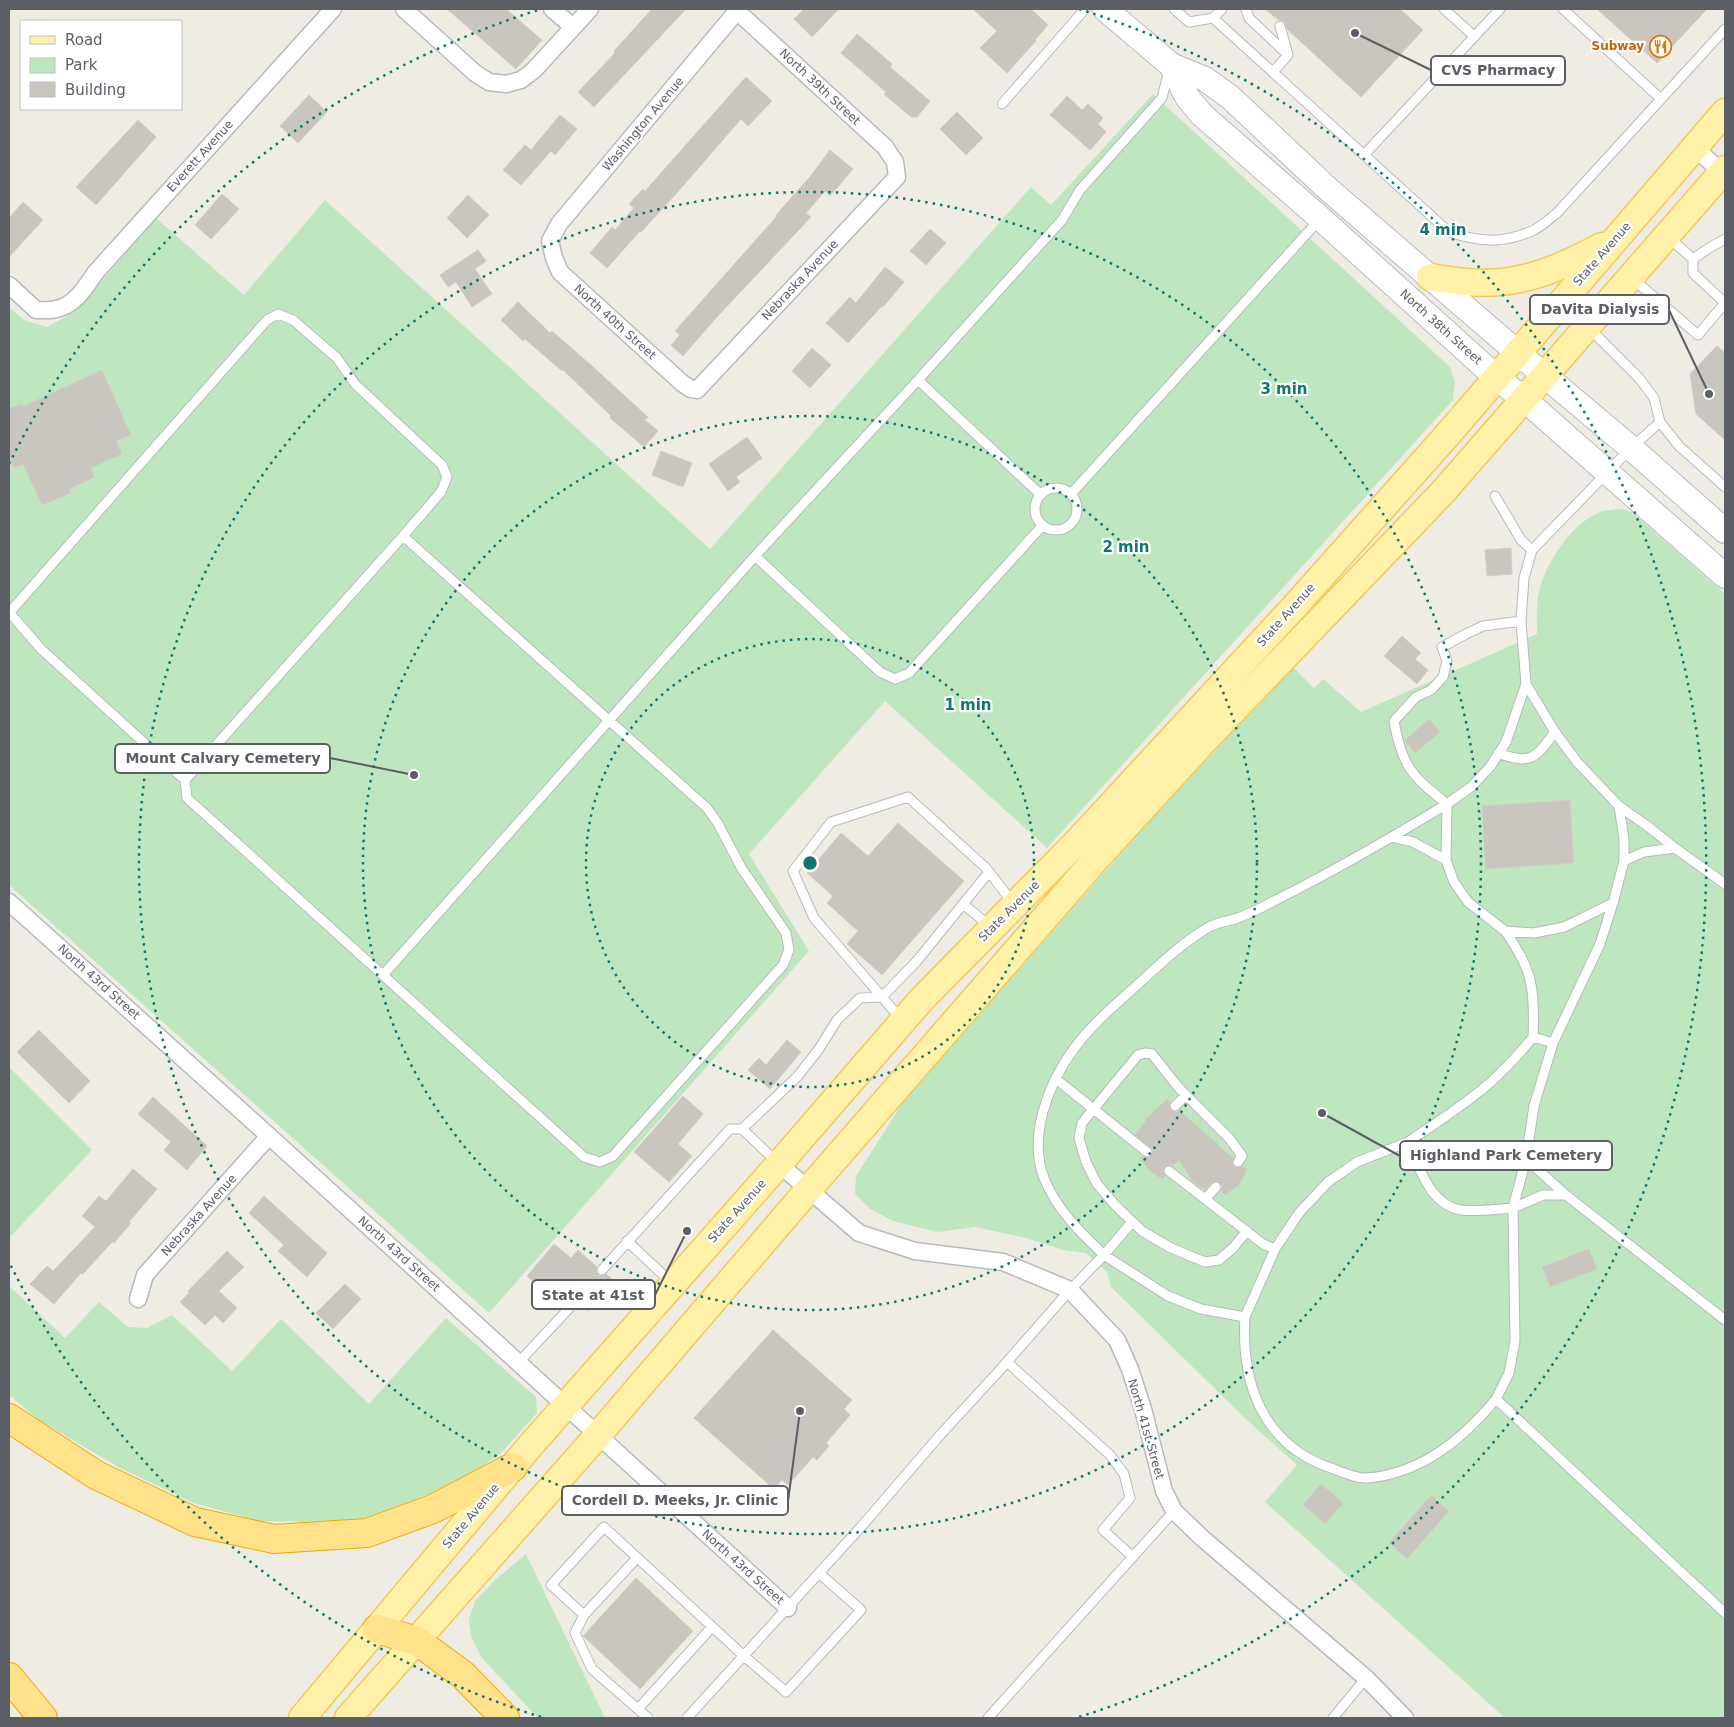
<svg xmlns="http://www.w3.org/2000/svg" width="1734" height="1727" font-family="'DejaVu Sans',sans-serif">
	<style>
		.green { fill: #bfe7bf }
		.building { fill: #c9c6c0; stroke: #d3cec2 }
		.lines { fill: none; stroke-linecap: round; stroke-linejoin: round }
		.service-casing { stroke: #b6b9be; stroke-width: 11 }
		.minor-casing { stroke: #b6b9be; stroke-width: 19 }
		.secondary-casing { stroke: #b7bac0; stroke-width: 26 }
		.primary-casing { stroke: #f5c956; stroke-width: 29 }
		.motorway-casing { stroke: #f2a800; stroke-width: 30 }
		.service { stroke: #fff; stroke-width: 9 }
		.minor { stroke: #fff; stroke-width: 16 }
		.secondary { stroke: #fff; stroke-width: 24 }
		.primary { stroke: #fff1a8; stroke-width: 26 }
		.motorway { stroke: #ffe28a; stroke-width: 28 }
		.ring { fill: none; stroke: #0f766e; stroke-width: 2.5; stroke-dasharray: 2.5 5 }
		.labels { text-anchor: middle; stroke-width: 4.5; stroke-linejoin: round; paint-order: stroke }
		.food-label { font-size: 12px; font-weight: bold; fill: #c56008; stroke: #fff; text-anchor: end }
		.street-label { font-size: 12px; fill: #5b5f65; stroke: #fff }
		.centre { fill: #0f766e; stroke: #fff; stroke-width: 2.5 }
		.ring-label { font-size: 15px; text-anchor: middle; font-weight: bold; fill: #0f766e; stroke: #fff; stroke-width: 4.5; stroke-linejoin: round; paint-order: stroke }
		.leader { fill: none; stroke: #5b5f65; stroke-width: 2 }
		.callout-dot { fill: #5b5f65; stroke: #fff; stroke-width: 2 }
		.callout { fill: #fff; stroke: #5b5f65; stroke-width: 2 }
		.callout-label { font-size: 14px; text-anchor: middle; font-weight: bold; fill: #5b5f65 }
	</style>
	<rect width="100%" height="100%" fill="#efece3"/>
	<path class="green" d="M1153,94L1450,367L1455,382L1453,400L1047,848L885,701L749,854L809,951L489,1313L9,885V307L24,320L47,327L75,312L156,218L244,295L325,200L710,549L1031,187L1051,205Z
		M1617,509L1627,510L1635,515L1725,594V1718H1505L1265,1502L1297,1465L1248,1421L1111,1287L1107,1272L1086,1253L1063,1250L1026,1238L975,1227L938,1232L893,1221L870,1209L855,1194L856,1176L905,1099L1146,825L1293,667L1314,688L1323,679L1361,712L1537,634C1537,620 1536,606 1539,592C1545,564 1571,524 1598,513C1603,510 1611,510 1617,509Z
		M9,1067L92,1150L9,1238Z
		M9,1286L65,1338L99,1302L128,1327L147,1328L172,1315L232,1371L281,1319L369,1404L446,1318L536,1397L537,1413L500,1454L467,1477L379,1516L329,1522L259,1521L194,1503L118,1467L39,1420L9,1395Z
		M526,1554L605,1718H538L481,1657L471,1636L469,1620L475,1601L495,1580Z"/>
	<path class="building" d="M447,9H506L542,40L516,69Z
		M652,9H686L594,107L578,92L615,53L614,51Z
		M804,9H839L812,37L794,19Z
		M973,9H1031L1048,25L1035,40L1036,41L1007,73L980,48L997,31Z
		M1265,9H1400L1423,30L1361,97L1287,29L1284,21L1278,20Z
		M1597,9H1707L1657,63Z
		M857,34L892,64L890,67L930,101L917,117H911L884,94L886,92L841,53Z
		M746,77L772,101L748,126L741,119L676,194L641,232L640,231L607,268L590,253L612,227L615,230L634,208L629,204L643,189L645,191Z
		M309,95L327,112L298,143L280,126Z
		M1067,96L1082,110L1088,104L1103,118L1098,124L1106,132L1090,150L1050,115Z
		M957,112L983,138L966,155L940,129Z
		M560,115L577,129L555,155L551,151L521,185L503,170L525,145L531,150Z
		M138,120L156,137L96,205L76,187Z
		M830,150L853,169L830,196L825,191L806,213L811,217L715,319L683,356L671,345L680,335L675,331L777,216L776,215L809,178Z
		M222,194L239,209L211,239L195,225Z
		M468,195L489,215L467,238L447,218Z
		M23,202L43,220L9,257V218Z
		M930,229L946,243L926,265L910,251Z
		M478,250L486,261L475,269L492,294L472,307L456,282L448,287L440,275Z
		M885,267L904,282L883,307L882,306L848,343L826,323L850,297L856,303Z
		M518,302L550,333L552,331L592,366L648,417L645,420L658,431L644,447L610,418L611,416L563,370L562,371L525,339L523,341L501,320Z
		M1717,346L1725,353V440L1696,414L1690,374Z
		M812,348L831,365L810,388L792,371Z
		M102,370L131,435L116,441L122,454L91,468L95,477L69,489L71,493L42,505L23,464L14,468L9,456V409L21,404L22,407Z
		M747,437L762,458L736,477L740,482L728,491L709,464Z
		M661,451L692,463L683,487L652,475Z
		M1511,548L1512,574L1487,576L1485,550Z
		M1402,636L1421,653L1415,659L1428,670L1417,684L1384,656Z
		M1429,719L1440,732L1415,753L1405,740Z
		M1570,800L1574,863L1486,869L1482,806Z
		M898,823L964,881L882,975L847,944L858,931L827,903L833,896L807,873L841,833L868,856Z
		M39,1030L90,1081L69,1103L17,1052Z
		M787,1040L801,1052L770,1089L748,1070L759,1058L766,1065Z
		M683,1096L703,1114L678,1144L692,1156L669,1182L634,1152Z
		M153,1097L207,1146L187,1170L164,1150L171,1142L138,1114Z
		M1167,1099L1170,1102L1169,1107L1171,1111L1176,1112L1179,1110L1233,1158L1232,1162L1234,1167L1238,1168L1243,1166L1247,1170L1239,1185L1225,1195L1221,1191L1222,1186L1218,1181L1212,1182L1205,1190L1193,1182L1179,1160L1173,1166L1169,1165L1164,1167L1163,1171L1165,1176L1162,1179L1150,1171L1140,1159L1143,1157L1150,1158L1153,1153V1150L1135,1135L1149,1116Z
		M133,1169L157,1189L129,1222L131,1223L114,1243L112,1242L83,1274L81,1273L54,1304L30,1284L47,1266L53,1271L95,1227L82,1216L99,1196L106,1201Z
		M264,1196L327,1253L307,1277L278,1251L284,1245L249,1213Z
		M554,1244L571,1258L578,1250L597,1267L596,1271L598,1275L603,1276L606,1274L614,1281L588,1311L580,1305L581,1301L579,1297L576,1296L571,1297L551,1280L543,1290L527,1276Z
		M1589,1249L1597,1269L1550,1287L1542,1267Z
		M227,1251L244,1267L219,1291L237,1308L223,1323L215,1315L205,1325L180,1302L189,1293L188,1291Z
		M345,1284L361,1299L333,1329L316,1313Z
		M773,1330L852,1400L844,1409L850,1415L826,1443L829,1446L817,1460L813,1457L788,1485L782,1480L774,1489L694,1418Z
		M1321,1484L1343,1503L1325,1524L1303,1505Z
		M1431,1495L1449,1511L1407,1559L1389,1543Z
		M636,1578L693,1631L640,1689L583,1636Z"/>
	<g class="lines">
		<defs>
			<path id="service" d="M1174,9L1189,22L1213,18L1222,9
				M1246,9L1249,18L1288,55
				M1444,9L1474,36
				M1563,9L1661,99
				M1213,18L1449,232C1480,242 1501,244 1532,231C1541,227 1549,219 1557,213L1725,29
				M1273,72L1288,55L1280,26
				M1002,104L1085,9
				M1364,155L1500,9
				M1669,238L1693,259V273L1725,303
				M1693,259L1709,248L1725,239
				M1632,278L1698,335L1725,303
				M1588,327L1639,378L1654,398L1660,422L1679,446L1725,487
				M918,380L1041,495
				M1035 509a21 21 0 1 1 42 0a21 21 0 1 1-42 0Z
				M1071,494L1320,219
				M1495,496L1521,540L1532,550
				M755,556L880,672L895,679L909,673L1043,525
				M9,612L41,649L185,780
				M9,613L267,320L278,314L293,320L337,358L355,384L442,465L447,477L441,492L403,536L185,780L187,798L584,1157L600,1162L613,1156L783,965L789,950L786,933L742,869L717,822L707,808L403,536
				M1526,684L1555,732L1577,762L1619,806L1650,828L1675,848
				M1498,753C1530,765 1535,759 1555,732
				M1619,806L1624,839V861L1613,903L1564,927L1534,933L1505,931L1468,902L1454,882L1446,860L1447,804L1471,787L1490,767L1506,742L1526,684L1521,621L1524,578L1532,550L1631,448L1660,422
				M1392,837L1413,842L1446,860
				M1624,861L1644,852L1675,848L1725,884
				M963,904L990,926
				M1505,931C1533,970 1535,990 1533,1037
				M383,975L755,556L918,380L1062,220L1080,190L1162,98L1169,70
				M901,1019L814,918L793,871L831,822L908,797L986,868L1013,903
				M1553,1043L1534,1106L1526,1159L1513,1208C1496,1209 1478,1212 1461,1210C1430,1205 1419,1167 1408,1142C1437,1122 1468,1103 1493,1080C1508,1066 1521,1052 1533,1037L1553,1043L1600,944L1613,903
				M1056,1079L1147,1152
				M1175,1106L1186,1095
				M742,1129L797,1077L819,1049L837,1020L860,998L882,997L916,962L989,872
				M1526,1159L1566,1195L1725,1320
				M1238,1162L1242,1156L1229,1138L1178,1087L1152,1054L1145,1053L1138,1055L1082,1123L1079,1138L1086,1162L1097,1184L1116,1206L1142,1231L1171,1248L1205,1262L1219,1260L1233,1248L1247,1231
				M1169,1171L1263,1244L1275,1249
				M1566,1195H1543L1513,1208L1515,1341L1509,1373L1496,1399L1725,1613
				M1206,1198L1216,1187
				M1132,1222L1104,1255L1168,1296L1201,1309L1245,1317C1241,1384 1263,1445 1331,1468C1341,1472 1357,1479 1367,1478C1420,1474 1464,1438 1496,1399
				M627,1241L671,1282
				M602,1270L730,1129H742L777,1162
				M1245,1317L1275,1249L1299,1213L1328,1182L1357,1162L1408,1142
				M1007,1362L1110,1455L1124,1474L1130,1498L1103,1530L1133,1557
				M518,1363L575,1302
				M637,1558L584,1615L551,1585L604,1527L744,1656L786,1692L861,1610L819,1573
				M584,1615L575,1633L592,1669L648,1718
				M638,1709L712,1627
				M687,1718L861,1527L941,1434L999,1371L1070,1290L1104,1255C1081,1233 1056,1209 1044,1178C1028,1137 1048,1084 1073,1050C1090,1026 1114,1006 1136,986C1159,965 1183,942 1209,927C1217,923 1226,921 1235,919C1249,914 1263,907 1276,900C1334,871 1391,838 1447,804C1412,776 1402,767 1394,721L1416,697L1431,690L1443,677L1447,661L1442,647L1466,634L1483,626L1521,621
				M988,1718L1174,1511
				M1333,1718L1366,1678"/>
			<path id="minor" d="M404,9L475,73L489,82L506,84L521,80L534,70L590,9
				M552,9L573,27
				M737,11L885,147L895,162L897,177L697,390L691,389L682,383L560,272L554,258L550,241L559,224L737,11L739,9
				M1694,147L1725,175
				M9,285L36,310C43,310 50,311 56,309C75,306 86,286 96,272L333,9
				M9,902L269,1136L788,1608
				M779,1164L859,1233L915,1251L1003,1262L1070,1290L1117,1340L1130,1369L1143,1409L1164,1491L1174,1511L1201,1537L1366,1678L1405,1718
				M138,1299L145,1275L269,1136"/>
			<path id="secondary" d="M1105,9L1171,65L1205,79L1230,97L1328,189L1518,353L1631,448L1725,531
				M1171,65L1187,97L1202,115L1320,218L1497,378L1525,400L1725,576"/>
			<path id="primary" d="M1430,277C1442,279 1455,281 1467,282C1518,287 1559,269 1602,246
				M302,1718L530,1446L779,1164L922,999L1074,845L1295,606L1450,432L1725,112
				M348,1718L598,1435L809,1189L1097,858L1204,741L1442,493L1725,169"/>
			<path id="motorway" d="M9,1418L96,1475L195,1522L274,1539L367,1533L433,1509L513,1467
				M377,1629L417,1641L462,1674L505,1718
				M9,1677L43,1718"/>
		</defs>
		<use href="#service" class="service-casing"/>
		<use href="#minor" class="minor-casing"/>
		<use href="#secondary" class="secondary-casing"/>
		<use href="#primary" class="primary-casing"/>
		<use href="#motorway" class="motorway-casing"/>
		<use href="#service" class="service"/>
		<use href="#minor" class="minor"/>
		<use href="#secondary" class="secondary"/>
		<use href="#primary" class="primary"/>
		<use href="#motorway" class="motorway"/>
	</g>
	<g class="ring">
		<circle cx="810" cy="863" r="224"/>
		<circle cx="810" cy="863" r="447"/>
		<circle cx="810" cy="863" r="671"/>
		<path d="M541 1717A895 895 0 0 1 9 1262M9 464A895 895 0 0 1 541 9M1079 9A895 895 0 0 1 1079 1717"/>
	</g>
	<defs>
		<symbol id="restaurant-ring" viewBox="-11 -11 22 22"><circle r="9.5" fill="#fff" stroke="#e8710a" stroke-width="1.5"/><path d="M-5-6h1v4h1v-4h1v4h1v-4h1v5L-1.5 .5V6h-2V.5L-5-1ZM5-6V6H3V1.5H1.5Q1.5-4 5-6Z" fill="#e8710a"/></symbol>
	</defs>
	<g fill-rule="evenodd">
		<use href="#restaurant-ring" x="1648" y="34" width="25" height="25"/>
	</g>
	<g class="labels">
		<g class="food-label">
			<text x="1644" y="50">Subway</text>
		</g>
		<g class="street-label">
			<text transform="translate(820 87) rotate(43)" y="4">North 39th Street</text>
			<text transform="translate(643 124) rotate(-50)" y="4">Washington Avenue</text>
			<text transform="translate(200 156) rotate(-48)" y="4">Everett Avenue</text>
			<text transform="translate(1602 254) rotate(-49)" y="4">State Avenue</text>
			<text transform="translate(800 280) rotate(-47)" y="4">Nebraska Avenue</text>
			<text transform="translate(615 322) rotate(42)" y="4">North 40th Street</text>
			<text transform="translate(1441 327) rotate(42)" y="4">North 38th Street</text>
			<text transform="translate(1286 615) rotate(-48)" y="4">State Avenue</text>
			<text transform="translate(1009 911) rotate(-45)" y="4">State Avenue</text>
			<text transform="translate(99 982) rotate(42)" y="4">North 43rd Street</text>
			<text transform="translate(737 1211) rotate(-48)" y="4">State Avenue</text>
			<text transform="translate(199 1215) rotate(-48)" y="4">Nebraska Avenue</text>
			<text transform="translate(399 1254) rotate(42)" y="4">North 43rd Street</text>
			<text transform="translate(1146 1429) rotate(74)" y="4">North 41st Street</text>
			<text transform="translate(471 1516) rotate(-50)" y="4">State Avenue</text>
			<text transform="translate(743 1567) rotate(42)" y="4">North 43rd Street</text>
		</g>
	</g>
	<circle cx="810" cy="863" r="8" class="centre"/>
	<g class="ring-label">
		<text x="1443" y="235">4 min</text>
		<text x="1284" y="394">3 min</text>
		<text x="1126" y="552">2 min</text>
		<text x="968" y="710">1 min</text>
	</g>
	<path class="leader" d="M1355 33L1431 70M1709 394L1669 310M414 775L330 758M1322 1113L1400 1156M687 1231L655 1295M800 1411L788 1501"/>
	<g class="callout-dot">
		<circle cx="1355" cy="33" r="5"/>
		<circle cx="1709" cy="394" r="5"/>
		<circle cx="414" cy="775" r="5"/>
		<circle cx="1322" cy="1113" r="5"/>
		<circle cx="687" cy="1231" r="5"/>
		<circle cx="800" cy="1411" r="5"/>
	</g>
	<g class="callout">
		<rect x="1431" y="56" width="134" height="29" rx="5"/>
		<rect x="1530" y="295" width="139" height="29" rx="5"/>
		<rect x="115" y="744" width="215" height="29" rx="5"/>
		<rect x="1400" y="1141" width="212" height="29" rx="5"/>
		<rect x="532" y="1280" width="123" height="29" rx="5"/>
		<rect x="562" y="1486" width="226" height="29" rx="5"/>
	</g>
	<g class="callout-label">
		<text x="1498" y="75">CVS Pharmacy</text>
		<text x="1600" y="314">DaVita Dialysis</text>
		<text x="223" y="763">Mount Calvary Cemetery</text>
		<text x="1506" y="1160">Highland Park Cemetery</text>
		<text x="593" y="1300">State at 41st</text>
		<text x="675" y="1505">Cordell D. Meeks, Jr. Clinic</text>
	</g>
	<rect width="1734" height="1727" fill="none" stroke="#5b5f65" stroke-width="20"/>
	<rect x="20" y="20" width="162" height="90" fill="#ffffff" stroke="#bdbfc1"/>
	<rect x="30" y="36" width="25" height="8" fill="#fff1a8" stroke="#bdbfc1"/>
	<text x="65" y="45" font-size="15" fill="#5b5f65">Road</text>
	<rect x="30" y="58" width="25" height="15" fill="#bfe7bf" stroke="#bdbfc1"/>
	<text x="65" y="70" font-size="15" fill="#5b5f65">Park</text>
	<rect x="30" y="82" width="25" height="15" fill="#c9c6c0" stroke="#bdbfc1"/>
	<text x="65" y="95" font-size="15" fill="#5b5f65">Building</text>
</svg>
